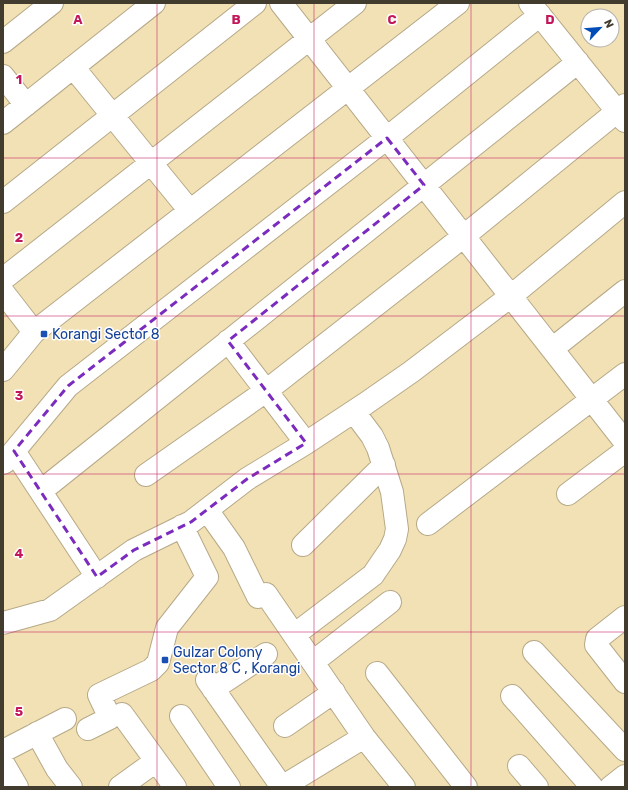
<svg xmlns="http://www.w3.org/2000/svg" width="628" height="790" font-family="Rubik,sans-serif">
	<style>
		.built { fill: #f3e1b6; fill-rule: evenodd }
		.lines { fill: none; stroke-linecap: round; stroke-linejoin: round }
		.minor-casing { stroke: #b6a987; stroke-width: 24 }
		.minor { stroke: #fff; stroke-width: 22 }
		.marked { fill: none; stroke: #7b2cbf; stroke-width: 3; stroke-dasharray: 8 5; stroke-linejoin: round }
		.grid { fill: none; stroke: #c2185b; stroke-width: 1; stroke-opacity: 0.55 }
		.transit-dot { fill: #1a4fb4; stroke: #fff; stroke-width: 1.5 }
		.labels { text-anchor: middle; stroke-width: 3; stroke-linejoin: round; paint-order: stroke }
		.transit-label { font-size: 14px; fill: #164399; stroke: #fff; text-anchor: start }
		.grid-label { font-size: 13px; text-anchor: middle; font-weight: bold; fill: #c2185b; stroke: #fff; stroke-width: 3; stroke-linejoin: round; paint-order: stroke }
	</style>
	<rect width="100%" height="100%" fill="#fcedc9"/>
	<path class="built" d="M3,3H625V787H3ZM588,16H612V40H588Z"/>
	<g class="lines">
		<defs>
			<path id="minor" d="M281,3L625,442
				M530,3L625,121
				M3,42L52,3
				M73,67L190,211
				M3,76L26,105
				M3,123L154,3
				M3,202L255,3
				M3,279L355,3
				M3,292L34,332
				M228,341L306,443
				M552,349L625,291
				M3,370L34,332L458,3
				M14,451L97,577
				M3,463L5,462L68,386L387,138L540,15
				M146,475L266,391L464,236L625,105
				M41,491L578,62
				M568,494L625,451
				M207,510L234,548L258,597L266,594L364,737L404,787
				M428,524L625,374
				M303,545L384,465
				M625,617L597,639L596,645L625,682
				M3,623L50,610L134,550L191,522L247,479L306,443L365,404L411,372L511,296L625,202
				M294,635L373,575L390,550L395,539L397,529L392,492L378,448L372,436L354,412
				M534,652L625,750
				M313,662L390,602
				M377,673L466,787
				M207,680L282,787
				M213,689L266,654
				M512,696L592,787
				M122,714L175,787
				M181,716L229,787
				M285,726L334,692
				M88,729L110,718L99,695L151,670L158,663L167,628L207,577L182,526
				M37,733L57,769L71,787
				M3,751L65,719
				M3,763L17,787
				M519,766L537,787
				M120,787L156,761
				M282,787L364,737
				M611,787L625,776"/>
		</defs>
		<use href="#minor" class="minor-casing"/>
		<use href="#minor" class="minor"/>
	</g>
	<path class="marked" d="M387,138L424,185L228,341L306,443L247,479L191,522L134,550L97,577L14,451L68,386Z"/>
	<path class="grid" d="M157,3V787M314,3V787M471,3V787M3,158H625M3,316H625M3,474H625M3,632H625"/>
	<g class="transit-dot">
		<rect x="40" y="330" width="8" height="8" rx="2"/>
		<rect x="161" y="656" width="8" height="8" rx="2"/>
	</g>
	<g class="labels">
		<g class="transit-label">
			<text x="52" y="339">Korangi Sector 8</text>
			<text x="173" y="657">Gulzar Colony<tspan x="173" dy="16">Sector 8 C , Korangi</tspan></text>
		</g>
	</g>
	<g class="grid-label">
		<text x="78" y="24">A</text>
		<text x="236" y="24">B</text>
		<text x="392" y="24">C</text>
		<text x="550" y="24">D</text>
		<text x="19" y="84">1</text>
		<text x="19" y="242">2</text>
		<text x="19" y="400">3</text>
		<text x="19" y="558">4</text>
		<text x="19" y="716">5</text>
	</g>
	<rect width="628" height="790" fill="none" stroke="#423c2e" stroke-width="8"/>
	<g transform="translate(600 28) rotate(64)"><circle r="19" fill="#ffffff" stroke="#b3b1ab"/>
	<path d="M0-3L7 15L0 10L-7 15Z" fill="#004db7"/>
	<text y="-6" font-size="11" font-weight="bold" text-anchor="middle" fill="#423c2e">N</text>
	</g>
</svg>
